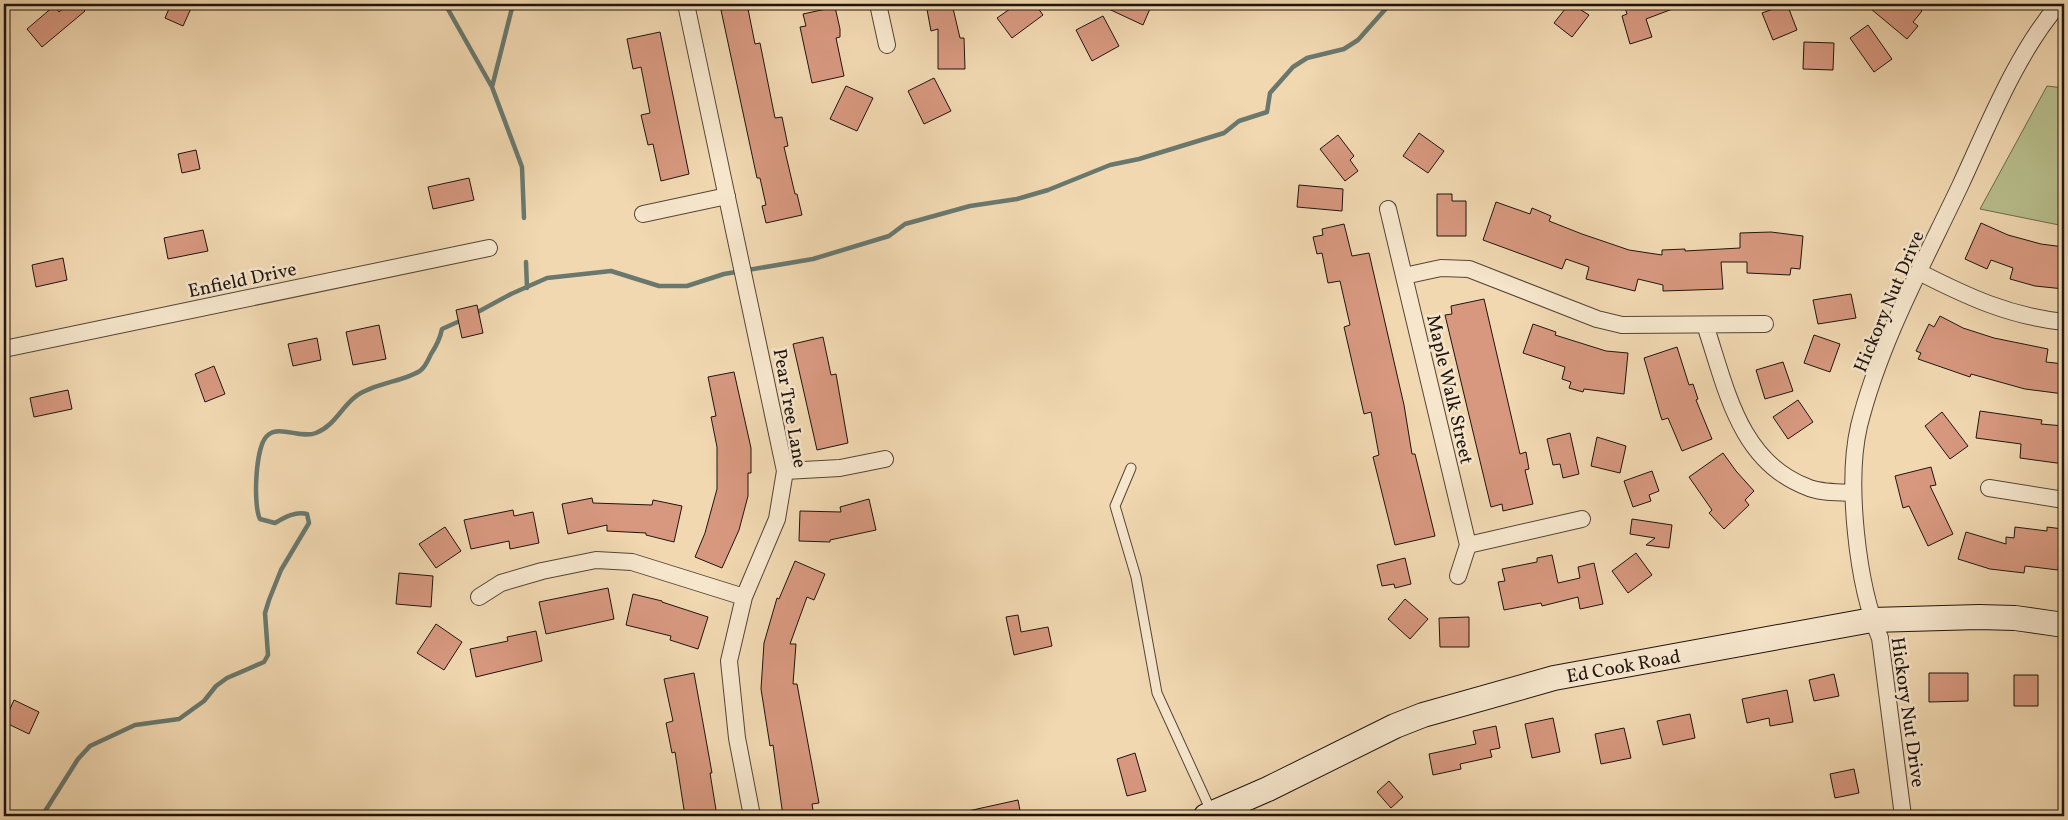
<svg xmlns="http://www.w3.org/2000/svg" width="2068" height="820" font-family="Vollkorn,serif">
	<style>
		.green { fill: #b8bf8d; stroke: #6c6a4e }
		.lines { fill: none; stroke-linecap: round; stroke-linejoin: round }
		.stream { stroke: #69786e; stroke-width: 4.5 }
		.building { fill: #d7987f; stroke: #1f140f }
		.lane-casing { stroke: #544538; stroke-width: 11 }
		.street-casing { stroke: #544538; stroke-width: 18 }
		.secondary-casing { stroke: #1f140f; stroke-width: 26 }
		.lane { stroke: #f6e6cc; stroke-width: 9 }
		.street { stroke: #f6e6cc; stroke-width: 16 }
		.secondary { stroke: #f6e6cc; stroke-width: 24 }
		.labels { text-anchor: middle; stroke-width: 5; stroke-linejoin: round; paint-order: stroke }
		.street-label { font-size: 19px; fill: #1f140f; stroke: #f6e6cc }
	</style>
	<rect width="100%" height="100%" fill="#f1d8b1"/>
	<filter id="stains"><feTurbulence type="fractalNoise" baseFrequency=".004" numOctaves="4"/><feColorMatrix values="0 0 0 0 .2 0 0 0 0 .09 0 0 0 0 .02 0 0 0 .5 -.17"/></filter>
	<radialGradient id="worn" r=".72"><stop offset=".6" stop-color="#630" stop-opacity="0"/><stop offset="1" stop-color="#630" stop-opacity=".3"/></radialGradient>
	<path class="green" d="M2047,86L2064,88V226L1980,209Z"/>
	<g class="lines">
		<path class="stream" d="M445,4L492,87L522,167L524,218
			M492,87L513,4
			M526,262L527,288
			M474,314L511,294L547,278L611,271L659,286H687L724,274L813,259L889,236L905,224L970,206L1017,199L1048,190L1110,165L1139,159L1224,133L1239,121L1267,112L1270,93L1293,67L1307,58L1344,49L1358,40L1390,4
			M42,816L78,759L90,746L135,725L179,719L204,701L216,686L227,678L264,662L268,655L265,613L269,600L281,570L309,523L307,514C296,511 285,517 275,523L260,519C253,506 255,444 268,435C280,425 301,439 316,433C334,426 341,408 355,397C370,384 410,380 421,370C426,366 429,358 431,354C437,345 440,339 442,329L462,320"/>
	</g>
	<path class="building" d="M69,4H79L85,11L42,47L27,29L54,6L59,12Z
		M171,4H193L183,26L165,18Z
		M747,4L755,44L760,43L775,118L782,117L788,146L784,147L795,194H797L802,215L766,223L762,206L766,205L760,178H757L721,10Z
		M926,4H952L960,38H964L965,69H938V29L931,31Z
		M1017,4H1035L1043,15L1012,38L997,18Z
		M1098,4H1152L1143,25Z
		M1569,4H1586L1581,10L1589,15L1572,37L1554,23Z
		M1624,4H1683V5L1646,19L1652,37L1630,44L1622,16L1627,14Z
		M1787,4L1797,30L1773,40L1762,13Z
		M1865,4H1913L1922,11L1913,22L1918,26L1907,39Z
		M835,7L840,29V37L836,38L844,76L812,83L800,27L806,26L803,14Z
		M1103,16L1119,46L1092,61L1076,30Z
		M1868,25L1892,59L1874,72L1850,38Z
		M660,32L689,174L661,181L653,144L648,145L641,115L650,113L641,67L633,69L627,39Z
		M1804,42L1834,43L1833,70L1803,69Z
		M934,78L951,111L924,124L908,91Z
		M846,86L873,98L857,131L830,119Z
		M1419,133L1444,151L1428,173L1403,156Z
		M1338,135L1354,156L1350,160L1358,171L1345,181L1320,149Z
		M196,150L200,169L182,173L178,154Z
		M469,178L474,200L433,209L428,187Z
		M1299,185L1343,189L1342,211L1297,207Z
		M1437,194H1452V201H1466V236H1437Z
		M1496,202L1530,214L1532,208L1551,216L1549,221L1582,234L1629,250L1662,255V250L1685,249V251L1740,248V233L1771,232L1803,236L1800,269L1791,268L1790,275L1747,273V262H1721L1723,289L1663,291V285L1638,279L1635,291L1586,279L1589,267L1566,259L1562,269L1483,240Z
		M1981,223L2008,235L2041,244L2064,247V289L2035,286L2010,279L2013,268L1991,260L1987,269L1965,259Z
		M1344,224L1352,256L1369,253L1404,405L1412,454H1415L1435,536L1395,545L1373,457L1379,455L1371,412L1364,414L1344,327L1350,325L1340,281L1328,283L1322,253L1317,254L1313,237L1323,235L1322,229Z
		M203,230L208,251L168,259L164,238Z
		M63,258L67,280L36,287L32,265Z
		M1851,294L1856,318L1818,324L1813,300Z
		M1484,299L1520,454L1526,452L1529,469L1525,470L1533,504L1503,511L1502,504L1491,507L1445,315L1452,314L1451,306Z
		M477,305L483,333L462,338L456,310Z
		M1940,316L1963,328L1994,338L2048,349L2046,362L2064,364V394L2025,389L1971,374L1970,377L1918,359L1921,353L1916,351L1929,324L1934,327Z
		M1533,324L1556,332L1555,335L1606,351L1628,353L1624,394L1584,389L1583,392L1569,388L1571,382L1562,379L1565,367L1523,353Z
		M379,325L386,359L353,365L346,332Z
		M1814,335L1840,344L1830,372L1804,363Z
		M823,337L831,375L836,374L848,443L817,450L793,344Z
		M317,338L321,360L293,366L288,344Z
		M1677,347L1689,385L1693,384L1698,399L1696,400L1712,439L1682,451L1668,418L1662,420L1660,414L1644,358Z
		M1783,362L1793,391L1765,399L1756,370Z
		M214,366L225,394L205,402L195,374Z
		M734,372L751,448V473H748V496L739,530L722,568L695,557L705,533L717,489V447L711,417L716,416L708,377Z
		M68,390L72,409L34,417L30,398Z
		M1798,400L1813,422L1788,439L1773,417Z
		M1980,411L2042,420L2041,424L2064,426V464L2020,458L2021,444L1976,438Z
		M1942,412L1968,446L1950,459L1925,426Z
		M1570,433L1579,474L1563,478L1560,464L1553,465L1547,439Z
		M1597,437L1626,446L1620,473L1591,466Z
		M1723,453L1736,471L1754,491L1745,500L1749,505L1724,529L1709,513L1712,510L1689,477Z
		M1931,467L1936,485L1930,486L1953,534L1928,546L1909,506L1903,508L1895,476Z
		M1652,471L1659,491L1649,495L1651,501L1633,507L1624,481Z
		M592,498L593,503L652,505L653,500L682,506L674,542L646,535V533L607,531V525L568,534L562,504Z
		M869,499L876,530L830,540V542L799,541L800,511L841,512L840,507Z
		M513,510L514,516L533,512L539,543L510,549L509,541L471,549L464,520Z
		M1632,519L1672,525L1669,548L1646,545L1655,538L1630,534Z
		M445,527L461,551L436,568L419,544Z
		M2015,527L2047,531V527L2063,529L2058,570L2025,566L2024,573L1990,569L1958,559L1966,532L2006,544V537L2014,538Z
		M1636,553L1652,575L1628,593L1612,571Z
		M1552,555L1558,583L1580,578L1578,567L1594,563L1603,604L1580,609L1578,597L1542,606L1541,603L1504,610L1498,582L1505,581L1502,569L1537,562V558Z
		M1405,558L1411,584L1395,588L1394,584L1382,586L1377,565Z
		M795,561L825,574L814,600L807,597L790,644H796L793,684H797L819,803L812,804L814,816H783L773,745L770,746L761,689L764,643L777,598L779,599Z
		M399,573L433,576L431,607L396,604Z
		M608,588L614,619L546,634L539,602Z
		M633,594L662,601V602L708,617L698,649L670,640L671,636L626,625Z
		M1405,599L1428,619L1410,639L1388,619Z
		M1018,615L1021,632L1048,627L1052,646L1014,655L1006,617Z
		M1469,617V647H1440L1439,618Z
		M436,624L462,642L444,670L417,653Z
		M536,631L542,661L476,677L470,649L508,641L507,637Z
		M694,673L712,773H710L717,816H685L675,752L672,753L666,723L673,721L664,679Z
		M1929,673H1968V701L1929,702Z
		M1834,674L1839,696L1814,701L1809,680Z
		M2014,675H2038V706H2014Z
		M1787,690L1793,722L1770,726L1769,718L1747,723L1742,699Z
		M14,700L39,712L29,734L4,722Z
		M1690,714L1695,738L1663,745L1657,721Z
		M1553,718L1560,752L1532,758L1525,724Z
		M1496,726L1500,748L1490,750L1492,757L1460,764L1461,769L1433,775L1429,754L1476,744L1473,731Z
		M1624,728L1631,758L1601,764L1595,734Z
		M1135,753L1146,791L1127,796L1117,759Z
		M1854,769L1859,793L1835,798L1830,774Z
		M1389,781L1403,797L1391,808L1377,792Z
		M1018,800L1021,816H969L968,811Z"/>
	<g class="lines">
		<defs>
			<path id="lane" d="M1131,468L1115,506L1136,577L1157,693L1211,811"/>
			<path id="street" d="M686,4L785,471L777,519L744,597L729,661L737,738L752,816
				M878,4L887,45
				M1388,209L1468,545L1458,576
				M643,214L727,196
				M1919,272C1968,297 2009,316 2064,322
				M1404,276L1441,268L1469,269L1597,319L1622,325L1765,324
				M1705,325C1726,386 1738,461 1807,487C1820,493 1838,492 1852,493
				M4,349L489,248
				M785,471L840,468L885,459
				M1989,488L2064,500
				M1468,545L1582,519
				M479,597L501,583L542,571L596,560L632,562L744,597
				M1903,816L1880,638C1857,585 1846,482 1859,426C1880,342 1923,264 1960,186C1987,128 2017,52 2059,4"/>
			<g id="secondary">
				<path id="s1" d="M1206,816L1268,789L1395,726L1423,715L1554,678L1872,620L1979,617L2015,618L2064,625"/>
			</g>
		</defs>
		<use href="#lane" class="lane-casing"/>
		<use href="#street" class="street-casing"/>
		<use href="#secondary" class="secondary-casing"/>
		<use href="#lane" class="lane"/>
		<use href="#street" class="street"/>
		<use href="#secondary" class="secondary"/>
	</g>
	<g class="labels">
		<g class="street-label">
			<text transform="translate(242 279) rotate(-12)" y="7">Enfield Drive</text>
			<text transform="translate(1888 301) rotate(-67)" y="7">Hickory Nut Drive</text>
			<text transform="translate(1451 389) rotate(77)" y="7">Maple Walk Street</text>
			<text transform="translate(791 408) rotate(80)" y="7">Pear Tree Lane</text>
			<text dy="7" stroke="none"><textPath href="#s1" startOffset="446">Ed Cook Road</textPath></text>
			<text transform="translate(1909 712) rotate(82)" y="7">Hickory Nut Drive</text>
		</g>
	</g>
	<rect width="2068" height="820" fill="none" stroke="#f1d8b1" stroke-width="20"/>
	<rect x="5" y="5" width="2058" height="810" fill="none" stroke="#1f140f" stroke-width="2.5"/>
	<rect x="10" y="10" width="2048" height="800" fill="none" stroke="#1f140f"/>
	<rect width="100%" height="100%" filter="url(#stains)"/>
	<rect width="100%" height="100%" fill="url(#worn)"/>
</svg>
